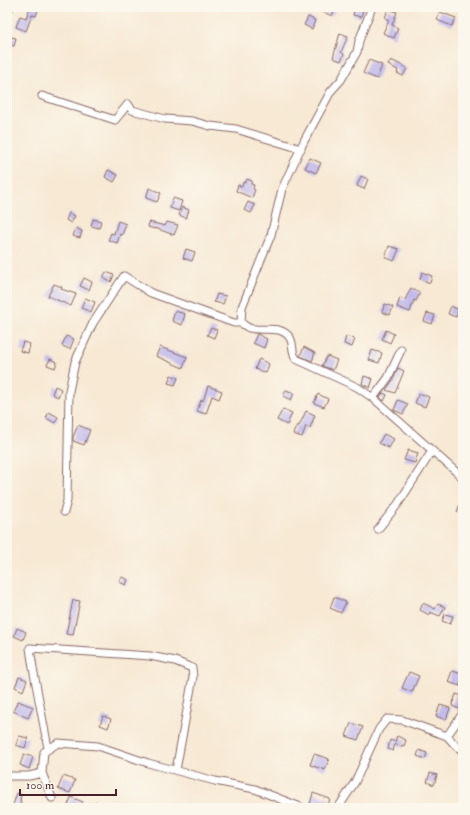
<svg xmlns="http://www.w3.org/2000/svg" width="470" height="815" font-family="'IM FELL Double Pica',serif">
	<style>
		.building { fill: #c3bbeb }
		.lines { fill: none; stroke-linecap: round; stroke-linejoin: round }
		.minor-casing { stroke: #876666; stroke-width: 9 }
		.minor { stroke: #fff; stroke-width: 7 }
	</style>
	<rect width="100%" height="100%" fill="#fbf7ec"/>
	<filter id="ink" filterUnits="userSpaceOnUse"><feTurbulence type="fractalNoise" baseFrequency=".025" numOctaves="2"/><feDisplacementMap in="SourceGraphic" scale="8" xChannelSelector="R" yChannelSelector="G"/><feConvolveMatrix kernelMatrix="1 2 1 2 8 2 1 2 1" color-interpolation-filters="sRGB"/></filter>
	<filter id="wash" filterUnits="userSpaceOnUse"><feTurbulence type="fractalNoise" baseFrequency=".012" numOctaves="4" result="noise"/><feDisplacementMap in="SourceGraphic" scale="16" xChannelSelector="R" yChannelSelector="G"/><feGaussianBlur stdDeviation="0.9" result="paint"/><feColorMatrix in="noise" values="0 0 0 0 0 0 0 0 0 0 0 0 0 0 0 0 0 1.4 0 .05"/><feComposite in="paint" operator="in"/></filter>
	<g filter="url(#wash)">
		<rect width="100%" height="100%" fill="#f7e9d4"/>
		<g id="blocks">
			<path class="building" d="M30,7H39L36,16L32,15L26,31L16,27L20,16L26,18Z
				M325,7H336L332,16L323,12Z
				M355,7H364L361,17L353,15Z
				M388,9L397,12L392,25L398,28L394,38L383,33L389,20L385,18Z
				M440,12L456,18L452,26L437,20Z
				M308,17L315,20L312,29L304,25Z
				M340,33L348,36L341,52L344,54L341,61L333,58Z
				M7,36L16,38L14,46L7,45Z
				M369,60L382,65L377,79L363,73Z
				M391,60L407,68L403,76L397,73L398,70L388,65Z
				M310,158L321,163L316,173L305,168Z
				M108,170L118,175L114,182L105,177Z
				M361,176L368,179L364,189L357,186Z
				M247,179L252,181L251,184L254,185L253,189L255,190L252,198L236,191L238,185L242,187L243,182L245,183Z
				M149,188L161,193L157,202L146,198Z
				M173,198L182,201L179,211L170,208Z
				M248,202L255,205L251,213L244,210Z
				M182,207L189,210L186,218L179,215Z
				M69,213L75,216L71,223L66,220Z
				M93,219L101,221L99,228L91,226Z
				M118,221L126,224L122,235L120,234L117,243L108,240L111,233L114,234Z
				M149,222L165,226L167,222L178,225L174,235L155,228V229L148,227Z
				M76,228L82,231L80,238L73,236Z
				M389,246L399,249L394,261L385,257Z
				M186,249L195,252L192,261L183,258Z
				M106,272L114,275L111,282L103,278Z
				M422,272L432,276L430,283L420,279Z
				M84,278L92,282L89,290L80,286Z
				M54,284L62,287L61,289L76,294L71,306L48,296Z
				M411,288L420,293L416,301L414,300L410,312L397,307L400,298L405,300Z
				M217,294L226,296L223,304L214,302Z
				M85,298L95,302L91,312L81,308Z
				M385,304L393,307L390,315L382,312Z
				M451,306L459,310L456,317L448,314Z
				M175,311L185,314L182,325L172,321Z
				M427,313L435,315L432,324L424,321Z
				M211,328L217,330L214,338L207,335Z
				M386,330L394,334L390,343L382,339Z
				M257,334L267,339L264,348L253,343Z
				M66,336L74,339L70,349L62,346Z
				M346,336L355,339L352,347L344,344Z
				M23,342L30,344L28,353L20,351Z
				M160,347L187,357L183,368L156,356Z
				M304,347L315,353L312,361L300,356Z
				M372,350L382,353L379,363L369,360Z
				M327,356L337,360L333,370L322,366Z
				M50,359L57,362L55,368L47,365Z
				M259,359L269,364L266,373L255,369Z
				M398,368L404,371L395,393L386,390L393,380Z
				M171,375L178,378L175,385L168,383Z
				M364,376L373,379L370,388L362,384Z
				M55,386L61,389L58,397L52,394Z
				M208,386L222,391L219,399L212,396L206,414L197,411L201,400L203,401Z
				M286,390L294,393L291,400L283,396Z
				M383,393L387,395L384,401L380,397Z
				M419,393L429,397L425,407L415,403Z
				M318,394L328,399L324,407L314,403Z
				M398,400L408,404L403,414L394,410Z
				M283,409L292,413L287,425L277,420Z
				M306,411L315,415L310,428L306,426L302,437L293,434L297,425L299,426Z
				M49,412L58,417L55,423L46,418Z
				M78,425L90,430L84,445L73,441V437Z
				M384,434L394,439L389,448L379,443Z
				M408,450L418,453L415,463L404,460Z
				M462,498H463V514L457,512Z
				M122,577L128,580L126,585L119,582Z
				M334,597L346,602L341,613L330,608Z
				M73,600L80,601L73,635L66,634Z
				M423,603L435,609L438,604L445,607L440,616L430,612L429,615L420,610Z
				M445,614L453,616L450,624L442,621Z
				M17,628L26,632L23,640L14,636Z
				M452,671L463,674L460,686L448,682Z
				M409,672L419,676L412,692L402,688Z
				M19,677L27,680L23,691L15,687Z
				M456,694L463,696L459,709L452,706Z
				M18,701L33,707L28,718L13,711Z
				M440,705L450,708L446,720L436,716Z
				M103,716L111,719L108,728L100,725Z
				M351,723L363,727L358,740L346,736Z
				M19,736L28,738L25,748L16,745Z
				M397,736L406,740L404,746L402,745L401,747L395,744L393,751L388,749L390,740L395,742Z
				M419,750L427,753L425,759L417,756Z
				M24,754L33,757L29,769L20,765Z
				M314,754L329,759L325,770L310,765Z
				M430,773L437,775L434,785L427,782Z
				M63,776L75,780L70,793L58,789Z
				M17,793L21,795L20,801H21L19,808H12Z
				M313,793L330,799L327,808H321L310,804Z
				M71,797L83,802L80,808H67Z
				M96,802L110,808H94Z"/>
		</g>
	</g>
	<g filter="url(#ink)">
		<use href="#blocks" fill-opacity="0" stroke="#876666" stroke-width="1"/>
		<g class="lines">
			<defs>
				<path id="minor" d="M372,7L359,41L357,52L341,80L331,91L304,141L282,189L271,235L242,307L241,323C244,325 247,327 249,328C263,332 281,324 290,338C294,344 291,351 296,359L357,387L373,398L463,478
					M459,7L463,8
					M7,11L10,7
					M42,96L115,120L128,104L132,110L165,119L192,121L210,126L236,129L301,149
					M373,398L388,378L401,350
					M64,512L67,501L69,391L75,362L93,323L124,276L151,293L234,323H241
					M378,529L398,504L432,451
					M447,736L456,746L463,751
					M48,748L33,668L30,648L150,656L175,661L192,668L193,677L176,770
					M42,773L52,798
					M7,776H29L42,773L44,752L58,743L98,746L148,763L215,781L255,789L303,808
					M338,808L355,782L379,729L387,719L402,720L447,736L463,713"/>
			</defs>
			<use href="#minor" class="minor-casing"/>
			<use href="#minor" class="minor"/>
		</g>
	</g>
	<rect width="470" height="815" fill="none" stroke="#fbf7ec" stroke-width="24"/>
	<path d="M20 789v6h96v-6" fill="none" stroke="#4a1f2b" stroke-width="2"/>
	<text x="26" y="789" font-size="12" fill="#4a1f2b" stroke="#fbf7ec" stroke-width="3" paint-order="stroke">100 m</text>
</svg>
